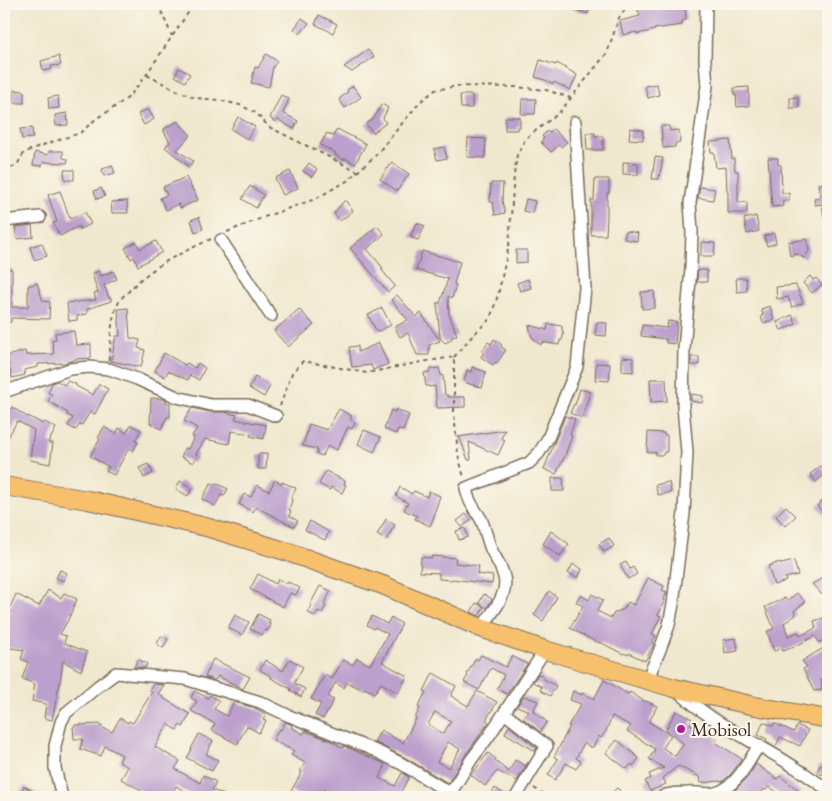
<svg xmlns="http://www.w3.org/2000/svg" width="832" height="801" font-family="'EB Garamond',serif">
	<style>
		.building { fill: #bb9fcc; fill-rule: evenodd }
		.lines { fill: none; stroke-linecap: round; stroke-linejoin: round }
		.minor-casing { stroke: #7a6c5c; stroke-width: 14 }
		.trunk-casing { stroke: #7a6c5c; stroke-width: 20 }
		.path { stroke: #7a6c5c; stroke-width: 2; stroke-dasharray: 4 4; stroke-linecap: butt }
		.minor { stroke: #fff; stroke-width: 11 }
		.trunk { stroke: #f7c06c; stroke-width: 18 }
		.poi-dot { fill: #b5179e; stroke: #fbf7ec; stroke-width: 2 }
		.labels { text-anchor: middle; stroke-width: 4; stroke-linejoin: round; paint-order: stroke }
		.poi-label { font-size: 19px; fill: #3b2a1e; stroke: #fbf7ec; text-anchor: start }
	</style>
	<rect width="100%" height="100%" fill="#fbf7ec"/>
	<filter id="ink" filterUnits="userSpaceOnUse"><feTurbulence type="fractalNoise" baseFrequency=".02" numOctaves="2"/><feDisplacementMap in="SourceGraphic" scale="10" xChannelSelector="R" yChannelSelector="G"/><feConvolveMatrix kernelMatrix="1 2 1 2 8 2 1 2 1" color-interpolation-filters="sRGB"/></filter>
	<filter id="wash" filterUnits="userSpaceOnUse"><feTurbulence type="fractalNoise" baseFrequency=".0096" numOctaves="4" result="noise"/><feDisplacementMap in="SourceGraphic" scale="20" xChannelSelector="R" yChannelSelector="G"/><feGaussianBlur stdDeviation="1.12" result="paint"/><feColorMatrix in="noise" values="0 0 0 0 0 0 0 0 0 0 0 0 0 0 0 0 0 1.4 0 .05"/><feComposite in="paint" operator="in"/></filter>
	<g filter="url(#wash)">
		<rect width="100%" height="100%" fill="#f0e8ce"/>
		<g id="blocks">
			<path class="building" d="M561,4H591L588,14L561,5Z
				M636,4H685L686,20L682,21V25L654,29L655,30L637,34V32L623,35L620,21L640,16Z
				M319,15L337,24L333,33L315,24Z
				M302,18L309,23L300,34L294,29Z
				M368,50L374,57L352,72L344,67Z
				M266,54L277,61L273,67L269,87L251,83L255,67L258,68Z
				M59,56L61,65L51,66L52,69L43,71L41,61Z
				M540,60L556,65L557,63L577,75L570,90L554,82L553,84L545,80L535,77Z
				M179,68L190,74L185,82L175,76Z
				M657,84L659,95L648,98L645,86Z
				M353,86L361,97L345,108L339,99L348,92L347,90Z
				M749,87V106L737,107L736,95H734V88Z
				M14,90L24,91V103H14Z
				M281,95L289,99L283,113L298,121L294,129L277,119L275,122L270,118Z
				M460,95H472V108H461Z
				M58,96L59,108L49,109L48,98Z
				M798,97L799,108H790V98Z
				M522,99H536L535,114H521Z
				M382,104L388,108L383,118L386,123L373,133L366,124L374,118Z
				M148,109L154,119L144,125L138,114Z
				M67,113L68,125L56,126L55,115Z
				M238,117L255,127L247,139L231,129Z
				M505,117H520V127H517V130H505Z
				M176,122H178L191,135L177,150L193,161L189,167L165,147L170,142L164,132V129Z
				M661,126H669L670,131L679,130L680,143H675V147L663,148Z
				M32,128L33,138L22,139L20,129Z
				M630,128L643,130V140L629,139Z
				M337,129L366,144L355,164L345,158L344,160L335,155L336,153L320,145L327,133L333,136Z
				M553,129L567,142L561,147L559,145L551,152L541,142L544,138L542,136L547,131L549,133Z
				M586,133H595V136H603V150H587Z
				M468,138L486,139L485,158L467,157Z
				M730,140L732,159L734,158L735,171H738V201L739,203L747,202V213H728V192H727L726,167L716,168L714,152H711L710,142Z
				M444,147L447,158L437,160L434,149Z
				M49,151H63V158L68,159L67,163L43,162L42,166L33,165L35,152L48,155Z
				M655,157L663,158L659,179H652Z
				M768,158H778V165H781L782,193H789V200L782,201L783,206L772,207Z
				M392,162L409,174L397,191L380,179Z
				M623,162L638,163V175L623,174Z
				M309,163L317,169L312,177L303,171Z
				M112,165L115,173L104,176L102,169Z
				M64,170H74V180H65Z
				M290,171L298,188L283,195L275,178Z
				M186,177L198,200L180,208L179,204L166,210L160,198L167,195L163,187Z
				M595,179H609V194L607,193V217L606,235H591V200H594Z
				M491,183H503L502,201L505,213L495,215L493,202H490Z
				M826,183L828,196V217L824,218L822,204L815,205L814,198L821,197L818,184Z
				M250,186L264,195L256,208L242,199Z
				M700,187L715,189L713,200L698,198Z
				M101,188L105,196L97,199L94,191Z
				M60,191L70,219L85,212L91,224L80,229L79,226L60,236L53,223L57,222L48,195Z
				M526,199L535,201L532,213L523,211Z
				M345,200L353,211L340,221L334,213Z
				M127,201L128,213H112L111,202Z
				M756,216L759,231L747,234L744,219Z
				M199,217L203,229L195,232L191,220Z
				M417,223L425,226L418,240L410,237Z
				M32,225L33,237L17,239L15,227Z
				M377,226L384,234L367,249L383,268L381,269L395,286L388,292L350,248Z
				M626,231L638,233L637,241L624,239Z
				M774,233L776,243L767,246L764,236Z
				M807,239L809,251L804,258L797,254L790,256L788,242Z
				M156,241L162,252L138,266L134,257L131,259L125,248L136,242L140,249Z
				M701,242L715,243L714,256H701Z
				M42,243L47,256L34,260L30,247Z
				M516,250H527V262L516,263Z
				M422,251L460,262L454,284L456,285L452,298L448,296L449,314L457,335L452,337L451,340L445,343L440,338L437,303H440L448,279L416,270Z
				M4,269H12V307H28V286L37,283L43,301L50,302L49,319L11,318V322H4Z
				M698,270H707V282H697Z
				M99,271L101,276L113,271L117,279L104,285L109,298H111V301L87,309V314L77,316V320L69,321L67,303L96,300L94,293L98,292L92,274Z
				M810,276L813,280L816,278L822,285L812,293L803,283Z
				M736,278H746L747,291L737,292Z
				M528,279L531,288L520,291L517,283Z
				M796,285L803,303L792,307L788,297L777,299L776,287Z
				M654,291L655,308L642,309L641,292Z
				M397,295L416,317L421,313L440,341L429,345V355H417L408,333L400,337L395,327L408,320L391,300Z
				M770,306L774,320L763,323L761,316L763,315L761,309Z
				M128,308L130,338L140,340L138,348L145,350L141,367L111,361L116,336H120L118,309Z
				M382,308L391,325L377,332L368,315Z
				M299,309L314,325L288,347L274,331Z
				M792,315L796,324L781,330L777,322Z
				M668,321L677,322L675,344L666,343V339L641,336L642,325L667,328Z
				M597,322L607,323L606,336L595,335Z
				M548,324L562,326V331L564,332L562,340H560L559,345L542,342L541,345L535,341L531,335L529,325L547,330Z
				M74,331L76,345L91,344V358L75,359V360L64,363L38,364V367L24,370L25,375L12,378L7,356L25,351L26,355L54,354L52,340L56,339L55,333Z
				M494,339L502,345L501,347L506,350L497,363L495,362L493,365L481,357L484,352L482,351L488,342L491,344Z
				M379,343L388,364L373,370L371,365L352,367L349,347L358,346V352Z
				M164,353L185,365L187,363L195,368L198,363L205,368L199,380L190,375L188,380L168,371L165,377L155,371Z
				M622,357L633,358V372L622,371Z
				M691,357H699V365H691Z
				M596,363L610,364L609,381L595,380Z
				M472,367L486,372L482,388L464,382L467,370L471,372Z
				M439,368L441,375L443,376L445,395H448V397H465V407L437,408L435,386L429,387V386H426L424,373L430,372V369Z
				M255,377L270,386L264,397L249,388Z
				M650,379H666L667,401L651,402Z
				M57,381L65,385L67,381L76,384V386L93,395L99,384L108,389L95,414L90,412L82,425L80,424L76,430L68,426L73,418L67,415L68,413L48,401L52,394L48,393L52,383Z
				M580,389L590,392L582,418L570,413L574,404L575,405Z
				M691,394L703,396L702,403L691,401Z
				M151,398L162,399L166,400V403H170V417H167L161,429L150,423Z
				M12,407L27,417L28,416L43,424L45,422L56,428L48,443H53L50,464L30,460L34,430L17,421L4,445V422Z
				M192,408L210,412H225L237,415L235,419L266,425L264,439L250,436L251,434L231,431L229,444L205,439L196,454L198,455L193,463L181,457L185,448L188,449L194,437L192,436L197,428L184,421Z
				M339,409L352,416L350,419L355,423L352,429L348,427L337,450L328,446L322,456L317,454V449L303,446L309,424L327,430Z
				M396,409L409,415L403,431L398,429L396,434L384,429L391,410L395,412Z
				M565,416L575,419L570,435L572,436L564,458L556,474L544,469Z
				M131,425L141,430L135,441L138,442L133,451L129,448L114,475L106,471L109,467L90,456L100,439L98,438L104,427L116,434L119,428L126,433Z
				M364,430L381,437L374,452L358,444Z
				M505,430L501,438L505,440L498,455L469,442L471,460H468L460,438L458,437Z
				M648,432L664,433V435H667V452H664L663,455H656V452H647Z
				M258,454H267L266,469H258Z
				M148,464L153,473L144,478L139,468Z
				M821,466L827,473L816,482L810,474Z
				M326,471L345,481L344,484L346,485L342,493L331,487L330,490L319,484Z
				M552,478H563L564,491H552Z
				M275,480L282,484V482L296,488L291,499L292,500L289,510L291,511L289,516L298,521L294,527L256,507L253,512L239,504L244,494L251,497L257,485L269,491Z
				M180,481L192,488L188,496L176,489Z
				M669,482L671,492L658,495L655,485Z
				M211,483L215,485L216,483L228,489L224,496L221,495L215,506L202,499Z
				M400,487L412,494L414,491L427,497L429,491L440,496L434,514H435L430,526L415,519L417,516L404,510L408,503L396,496Z
				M828,496V518L817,506Z
				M786,506L796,516L785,526L776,516Z
				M466,514L471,520L462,527L457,521Z
				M386,519L395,525L386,540L377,535Z
				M310,521L329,532L325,540L305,530Z
				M465,528L468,537L459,540L456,531Z
				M551,531L569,544L560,556L543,544Z
				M609,538L614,546L604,552L599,544Z
				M432,556L456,558L455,563L479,566L477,574L493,576L492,584L452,579L451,580L439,579V573L420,572L421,557L432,558Z
				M794,561L798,575L785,578L786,581L774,585L768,566L780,562L781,564Z
				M626,562L630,569L633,567L637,574L628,579L620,565Z
				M573,564L582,569L578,578L568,573Z
				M60,570L67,573L63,581L56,578Z
				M258,574L276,584L278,579L287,584L288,582L300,588L296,595L290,593L283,607L250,589Z
				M828,576V589L822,595L812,584Z
				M648,578L664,586L662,590L667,592L664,599L665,600L658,615L661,616L652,634L656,636L652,643L654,644L645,661L629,653L628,655L624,653L623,654L600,642V643L590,639L570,628L583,606L576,602L580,595L589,600L592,594L603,600L597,611L611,618L614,613L624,609L628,602L634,605Z
				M320,586L331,591L324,604L326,605L322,613L318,611L315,616L307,612L311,606L310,605Z
				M48,590L61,598L64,593L77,599L68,620L60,634L66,636L64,643L87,652L81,671L63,661L59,689H58L57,696L52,720L44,718L46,704L32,701L35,684L22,679L28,662L21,659L24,650L4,647V623L11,611L9,610L16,594L39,606Z
				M549,591L557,597L543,621L534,615Z
				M797,593L805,602L794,611L796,615L784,623L788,636L798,632L800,636L816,628L814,621L823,618L828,635V639L819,642L815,636L794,647L783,651L782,648L774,651L767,631L774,629L765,607L785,598L787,601Z
				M484,594L492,599L487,608L479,603Z
				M476,603L484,607L479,616L471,612Z
				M258,614L270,620L268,623L271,625L267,631L265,630L262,635L250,629Z
				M235,615L249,622L242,635L228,628Z
				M372,616L387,624L391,617L402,624L382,662L407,676L398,693L381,683L375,693L364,688L363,690L347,682L344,688L335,683L328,697L334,700L323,719L315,715L321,704L311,699L325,675L332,679L343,660L353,665L357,658L370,665L388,634L375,627L374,629L367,625Z
				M161,636L168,639L163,648L157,644Z
				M736,638L738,651L725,653L723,640Z
				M825,647L828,654V678L821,680L822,690L814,691L803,669L807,667L802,661Z
				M481,655L506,667L512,656L527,664L507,694L497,689L504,675L491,668L479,690L464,682L468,675L467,674L476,658L478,660Z
				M138,659L147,664L145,668L134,667Z
				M213,659L250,677L243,689L218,676L215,680L205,677Z
				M290,659L303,667L294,683L305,689L301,697L290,690L291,689L271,678L272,677L260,670L265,660L283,671Z
				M433,673L456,686L451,696L468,706L477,691L497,702L486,720L489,722L465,756L448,783L406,758L374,742L381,730L403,743L416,719L415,718L420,708L418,707L426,692L424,691ZM435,712L451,721L443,734L428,724ZM448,742L460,749L449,768L437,762Z
				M538,674L543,676L542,678L556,686L550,696L540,690L542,687L533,682Z
				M604,680L628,694L630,692L645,702L646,701L657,706L649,722L671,735L663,748L675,756L684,744L666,729L676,711L692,719L690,724L717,739L715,742L742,759L730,775L722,782L720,781L701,783L700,777L678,766L663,778L666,784L650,791L645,781L651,778L649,774L664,768L649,759L655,749L627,731L631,726L612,716L606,731L601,738L599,736L593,747H590L584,743L576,758L581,761L576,769L566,763L555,780L548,775L558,759L554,757L570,726H568L581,704L570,700L573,691L582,695V693L594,699Z
				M153,684L164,685L158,694L163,697V698L190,714L183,727L180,725L177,730L168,724L155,747L180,761L175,769L200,783L203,775L216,782L212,790L230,797H188L190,794L176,786L170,797H151L141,792V790L121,779L128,767L119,762L122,755L105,746L101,756L80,749L83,739H74L73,727L75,726V725L101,724V727L112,732L120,718L128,723L129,721L133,723L152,692L149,690Z
				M194,691L208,698L210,695L219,701L214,709L227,716L234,702L255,708L266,714L263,720L266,721L259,733L247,726L237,744L211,730L215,724L191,711L197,701L191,698Z
				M524,696L538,701L533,711L547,722L540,732L523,718L529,711L517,706Z
				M285,722L292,725L291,727L303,734L305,731L329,740L343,748L344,746L385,764L383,767L385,768L379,778L395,786L402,773L409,777L398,797H364L357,793L355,797H339L324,789L323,791L320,789L315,797H302L291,791L302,772L300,771L305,763L291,755L294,751L273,740L279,729L281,730Z
				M763,722L773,726L774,723L794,732L797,725L808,730L800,746L780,737L776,746L766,741L767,739L758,735Z
				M509,726L537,748L535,751L505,733Z
				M199,734L213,741L206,754L218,760L212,771L187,758L192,749H191Z
				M617,740L639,758L633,766L631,764L627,769L606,753Z
				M488,753L496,759L495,761L509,772L515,760L526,766L528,762L517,781L497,771L485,786L471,775Z
				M756,764L777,779L780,776L801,792L797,797H783L769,786L766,790L764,789L759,797H740L733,792L747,778Z
				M820,765L828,769V777L817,772Z
				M24,786L43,797H18Z
				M495,788L508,797H488Z
				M617,788L626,797H607Z"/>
		</g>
	</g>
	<g filter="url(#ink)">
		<use href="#blocks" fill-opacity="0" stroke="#7a6c5c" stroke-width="1"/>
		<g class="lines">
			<defs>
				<path id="minor" d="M4,221L40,217
					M221,240L271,316
					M4,392L70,369L89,367L109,369L137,379L177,397L211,405H248L276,416
					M481,628C491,614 509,595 504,577C502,567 495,558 491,549C487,539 485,528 481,519C474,508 468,501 466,488L529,463L539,453L548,438L577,367L585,288L575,122
					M647,680L659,652L669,625L673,604L684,513L687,452L683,406L684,349L691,268L692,232L690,203L707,86L705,60L706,4
					M676,689C700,713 730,729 759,746C783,759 806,774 828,790
					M504,713L547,746L540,757L516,797
					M62,797L55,768V746L61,722L66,713L97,687L116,673L185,679L260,702L287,715L376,751L402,764L450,793
					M448,797L471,760L489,736L545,650
					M662,797C669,793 679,793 688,793C697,792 707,795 715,793C735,789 749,761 759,745"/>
				<path id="trunk" d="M4,486L88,500L206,527L288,552L333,568L383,585L481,628L545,650L674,688L755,706L828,719"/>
			</defs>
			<use href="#minor" class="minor-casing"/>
			<use href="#trunk" class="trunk-casing"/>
			<path class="path" d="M158,4L172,36
				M147,75L178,91L196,98L218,100L240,105L256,113L269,127L357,171
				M4,171L17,165L24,153L37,147L80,133L97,118L109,111L129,97L146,75L194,4
				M227,232L267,216L315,199L347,181L375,156L420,102L435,90L457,86L516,87L546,90L571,98
				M454,357L474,334L490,319L498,295L509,245L514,175L517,155L526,138L559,113L607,53L619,18L629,4
				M109,360C111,343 110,319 118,304C120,299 124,295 128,292C151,266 181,253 211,239
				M280,406L292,373L303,361L367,373L421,362L454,357V413L458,454L464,478
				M534,788L549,797"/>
			<use href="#minor" class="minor"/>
			<use href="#trunk" class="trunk"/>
		</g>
	</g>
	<circle class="poi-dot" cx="681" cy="729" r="5"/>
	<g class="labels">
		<g class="poi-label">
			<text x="691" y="736">Mobisol</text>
		</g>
	</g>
	<rect width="832" height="801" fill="none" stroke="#fbf7ec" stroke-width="20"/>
</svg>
